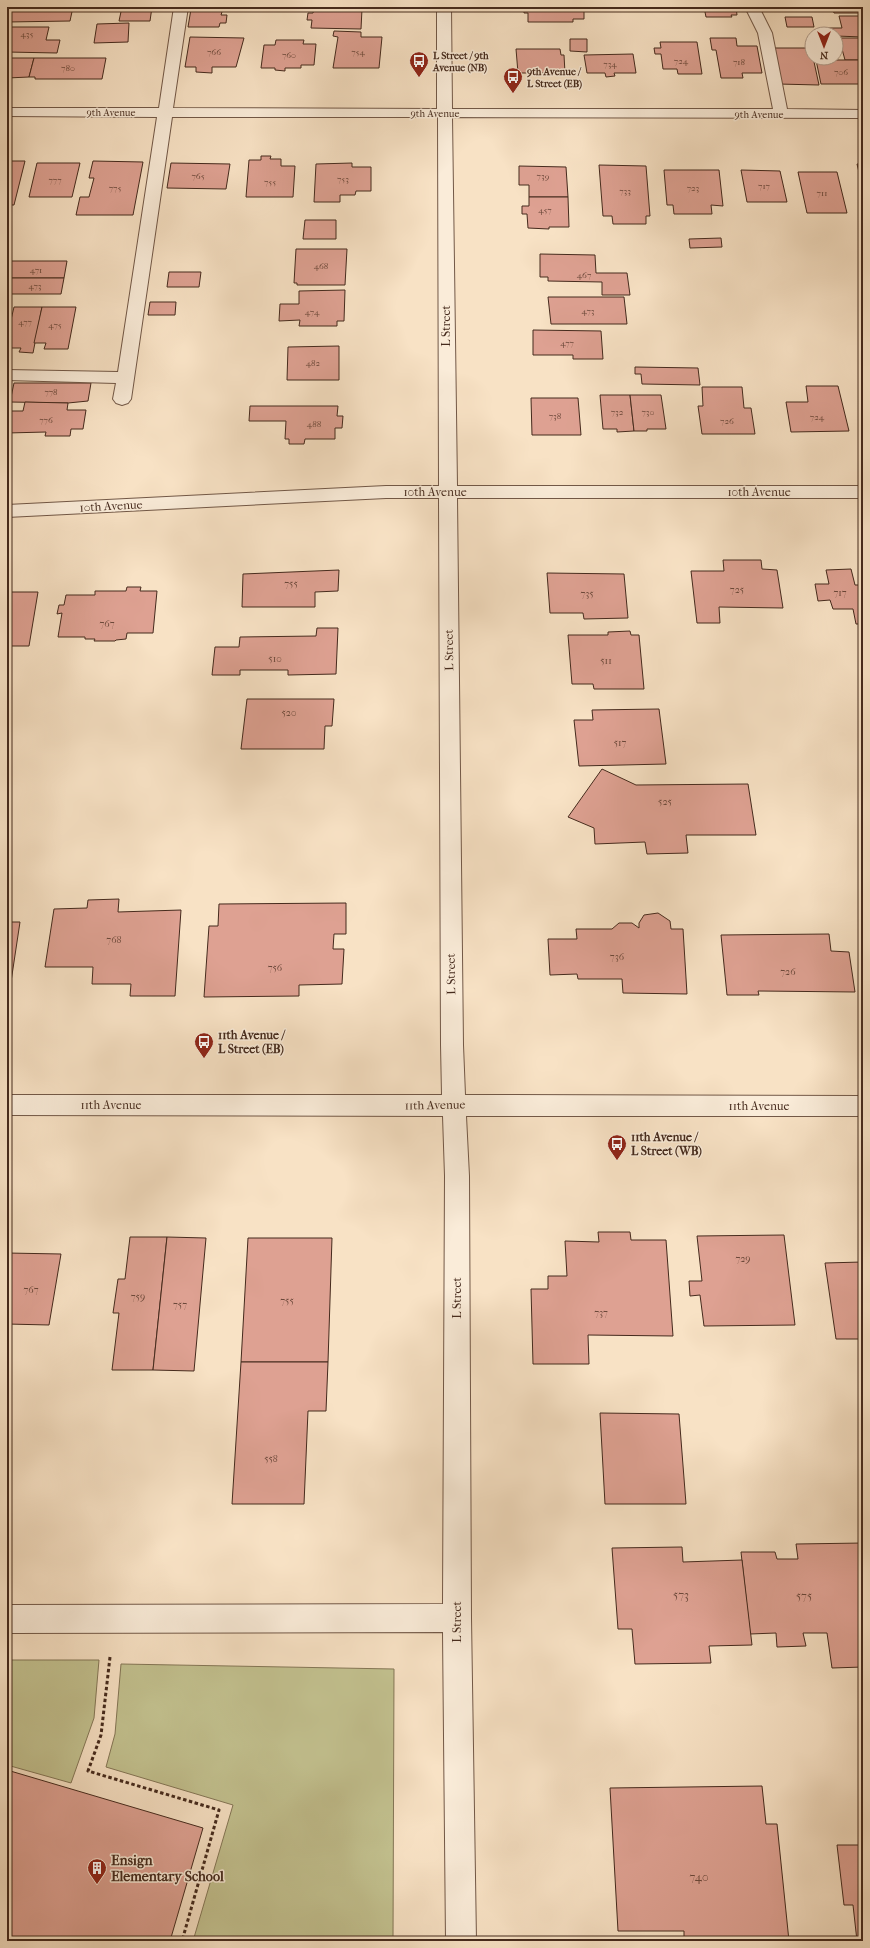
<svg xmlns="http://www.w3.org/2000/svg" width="870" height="1948" font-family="'IM FELL French Canon',serif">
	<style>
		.green { fill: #c3c290; stroke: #847656 }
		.building { fill: #dea192; stroke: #452a1d }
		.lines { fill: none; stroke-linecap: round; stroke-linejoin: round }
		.minor-casing { stroke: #725847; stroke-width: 2 }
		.path { stroke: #452a1d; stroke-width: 3; stroke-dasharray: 3.5 2.5; stroke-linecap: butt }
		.minor { fill: #faecd9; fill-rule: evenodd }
		.labels { text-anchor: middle; stroke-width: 3; stroke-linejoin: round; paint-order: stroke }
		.far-number-label { font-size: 9px; fill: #6b483a }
		.far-poi-label { font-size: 10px; font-weight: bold; fill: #452a1d; stroke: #faecd9; text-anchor: start }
		.far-street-label { font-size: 10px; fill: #452a1d; stroke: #faecd9 }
		.number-label { font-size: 10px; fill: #6b483a }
		.street-label { font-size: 12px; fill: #452a1d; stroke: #faecd9 }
		.poi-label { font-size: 12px; font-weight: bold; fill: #452a1d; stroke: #faecd9; text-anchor: start }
		.near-number-label { font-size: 12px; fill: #6b483a }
		.near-poi-label { font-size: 14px; font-weight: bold; fill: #452a1d; stroke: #faecd9; text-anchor: start }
	</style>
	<rect width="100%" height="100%" fill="#f8e2c5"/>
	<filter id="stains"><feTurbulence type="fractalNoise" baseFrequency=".005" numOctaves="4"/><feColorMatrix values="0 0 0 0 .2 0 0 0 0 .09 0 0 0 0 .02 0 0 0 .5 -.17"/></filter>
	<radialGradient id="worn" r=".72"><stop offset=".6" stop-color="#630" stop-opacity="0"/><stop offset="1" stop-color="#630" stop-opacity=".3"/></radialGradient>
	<g class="green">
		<path d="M7 1660H99L94 1718 71 1783 7 1765Z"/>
		<path d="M121 1664 394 1669 393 1941H193L233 1805 106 1767 115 1734Z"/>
	</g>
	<g class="building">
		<path d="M7 7H73L70 21 7 22Z"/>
		<path d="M122 7H152L150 21H119Z"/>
		<path d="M333 7 362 9 361 29 311 28 312 20H307L308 13H313L314 9H333Z"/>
		<path d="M524 7H584V19H573V22H528V13H524Z"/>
		<path d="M704 7H736L737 15H731L732 17H706Z"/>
		<path d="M832 7H863V13H834Z"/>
		<path d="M191 9H223L221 15H227L226 23H220L219 27H188Z"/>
		<path d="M839 16H863V37L836 36V34H826L824 28H842Z"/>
		<path d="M785 17H812L814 27H787Z"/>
		<path d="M129 23 128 42 94 43 97 24Z"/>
		<path d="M7 27H49L46 40H60L57 53 7 52Z"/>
		<path d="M334 31 361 32V37H382L379 68H333L338 37 333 36Z"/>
		<path d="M190 37 244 38 236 67H212V73L196 72V67H185Z"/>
		<path d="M710 38H736L737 46H757L762 73H742L743 78H721L716 50H712Z"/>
		<path d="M839 38H863V60H845Z"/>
		<path d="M570 39H587V52L570 51Z"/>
		<path d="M276 40H304L303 44H316L314 65H301V68H285V71L275 70V68H261L264 45H275Z"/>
		<path d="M660 42H697L702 74H678L677 69H663L661 54H655L654 48H661Z"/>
		<path d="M771 48H811L819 85 778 84Z"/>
		<path d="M516 49H560L561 55H564L565 73H518Z"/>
		<path d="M633 54 636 73H614L615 76 606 77 605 73H587L584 55Z"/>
		<path d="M7 58H34L29 77 7 78Z"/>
		<path d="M34 58H106L102 79H35V77H29Z"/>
		<path d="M816 60H863V84H821Z"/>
		<path d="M261 156H271L270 159H281V166H295L293 197H246L249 160H261Z"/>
		<path d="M7 161H25L14 205H7Z"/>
		<path d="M93 161 143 162 133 215H76L80 197H89L94 178H89Z"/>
		<path d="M37 163H80L72 197H29Z"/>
		<path d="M171 163 230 164 226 189 167 188Z"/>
		<path d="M352 163V167H371V191H356L355 195H340V202H314L316 164Z"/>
		<path d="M857 164H863V189Z"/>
		<path d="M599 165 646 166 650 216H646V224H613L612 216H603Z"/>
		<path d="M519 166 566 167 568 197H529V185H519Z"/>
		<path d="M664 170H719L723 206 711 205 712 214H674L673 205H667Z"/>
		<path d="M741 170 780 171 787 202H747Z"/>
		<path d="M798 172H837L847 213H807Z"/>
		<path d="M529 197H568L569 227H549V229L528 228 527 214H522V206H529Z"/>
		<path d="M305 220H336V239H303Z"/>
		<path d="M721 238 722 247 690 248 689 239Z"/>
		<path d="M296 249H347L345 285H297V283H294Z"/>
		<path d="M540 254 595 255 596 273H627L630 295H602V282L548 281V277H540Z"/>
		<path d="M7 261H67L64 278H7Z"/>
		<path d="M169 272H201L199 287H167Z"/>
		<path d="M7 278H64L61 294H7Z"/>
		<path d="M345 290 344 321H337V326H299L300 320 279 321 280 304H299V291Z"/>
		<path d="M548 297H624L627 324H551Z"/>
		<path d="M150 302H176L175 315H148Z"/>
		<path d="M14 307H42L33 353 19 352 21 348H7V337Z"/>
		<path d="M42 307H76L68 349H44L46 343H34Z"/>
		<path d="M533 330 601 331 603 359H573V355H533Z"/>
		<path d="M339 346V380H287L288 347Z"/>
		<path d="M635 367 698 368 700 385 642 384 641 374H635Z"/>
		<path d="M14 383H91L88 401 68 403 10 402Z"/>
		<path d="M806 386H838L849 431 791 432 786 402H808Z"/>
		<path d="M702 387H742L744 408H751L755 434H702L698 406H703Z"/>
		<path d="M600 395H630L634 431 617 432V429H603Z"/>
		<path d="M630 395H661L666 429H647V431H634Z"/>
		<path d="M531 398H578L581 435H532Z"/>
		<path d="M25 402 68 403 67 410H86L83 429H71L70 436H45L46 432 7 433V411H23Z"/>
		<path d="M250 406H338L337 416H343L342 428H335V439H305L304 444H289V439H285L286 421H249Z"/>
		<path d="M723 560H761L762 569 777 570 783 608 719 607 720 623H697L691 571H724Z"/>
		<path d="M851 569 855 585H863V624H856L853 609H833L830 600 818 601 815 584H829L826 570Z"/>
		<path d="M339 570 338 591 315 592V607H242L243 574Z"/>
		<path d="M547 573 624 574 628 618 584 619 583 613H550Z"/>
		<path d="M127 587H141L140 591H157L153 633H127L126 639 116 640 115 641H94L95 639H85V637H58L62 613 57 614 59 605H64L66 595H95V591H126Z"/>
		<path d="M7 592H38L29 646H7Z"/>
		<path d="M317 628H338L336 674 288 675V670H240V675H212L215 647H239L240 637 316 636Z"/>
		<path d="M630 631 631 635H639L644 689H594L593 684H572L568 635H608V632Z"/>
		<path d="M247 699H334L332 726H325L324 749H241Z"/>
		<path d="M659 709 666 764 579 766 574 720H593L592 710Z"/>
		<path d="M602 769 636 785 748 784 756 835H686L688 853 647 854 645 842 595 844 594 828 568 817Z"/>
		<path d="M119 899 118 912 181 910 175 996H130L131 984H92L93 967H45L54 909 87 908 88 900Z"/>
		<path d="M346 903V934H334L333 949H344L342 984 299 985V996L204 997 209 926H218L219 904Z"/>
		<path d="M658 913 670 921 671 929H683L687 994 623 993 622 979H578L577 974 550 975 548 939H577L576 929H612L619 923H632L639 928V923L644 915Z"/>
		<path d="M7 922H20L9 995H7Z"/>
		<path d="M829 934 831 951 849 952 855 992 758 991 759 995H727L721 935Z"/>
		<path d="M598 1232H630L631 1240H666L673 1336 588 1335 589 1364H533L531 1289H548V1276H567L565 1241 599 1242Z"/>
		<path d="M784 1235 795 1325 704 1326 700 1295 690 1296 689 1281H702L697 1236Z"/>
		<path d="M130 1237H167L153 1370H112L119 1313H113L118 1279H125Z"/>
		<path d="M167 1237 206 1238 194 1371 153 1370Z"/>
		<path d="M248 1238H332L328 1362H241Z"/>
		<path d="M7 1253 61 1254 49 1325 7 1324Z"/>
		<path d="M861 1254H863V1339H836L825 1263 862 1262Z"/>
		<path d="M241 1362H328L326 1411H308L304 1504H232Z"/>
		<path d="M600 1413 679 1414 686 1504H605Z"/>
		<path d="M863 1543V1667L832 1668 827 1633H803L806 1646 777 1647 776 1633 750 1634 741 1552H775L777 1559H798L796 1544Z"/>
		<path d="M682 1547 683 1562 742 1560 752 1645 709 1646 711 1663 635 1664 632 1629H618L612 1548Z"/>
		<path d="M7 1770 203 1828 170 1941H7Z"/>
		<path d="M762 1786 766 1824H777L789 1941H684V1931H618L610 1788Z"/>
		<path d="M837 1845H863V1941H857L853 1905H844Z"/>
	</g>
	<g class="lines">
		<defs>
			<path id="minor" d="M174 7H188L173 108 437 109V7H451L452 109H773L758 33 745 7H759L772 33 787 109 863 110V118L452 117 457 486H863V498H457L463 1045 465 1095 863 1096V1116H466L469 1176 471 1618 476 1941H446L443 1632 7 1633V1605L443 1604 445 1176 443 1116 7 1115V1095H442L441 1045 439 498H386L7 517V505L386 486H439L438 117H172L131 399 128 403 122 405 116 403 113 399 116 383 7 380V370L118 372 157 117 7 116V108H159Z"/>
		</defs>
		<use href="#minor" class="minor-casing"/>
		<path class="path" d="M110 1657 101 1735 88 1771 219 1810 182 1941"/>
		<use href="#minor" class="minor"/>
	</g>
	<defs>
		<symbol id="bus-pin" viewBox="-11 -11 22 30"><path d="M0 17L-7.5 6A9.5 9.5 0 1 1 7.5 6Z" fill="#8f2418" stroke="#faecd9"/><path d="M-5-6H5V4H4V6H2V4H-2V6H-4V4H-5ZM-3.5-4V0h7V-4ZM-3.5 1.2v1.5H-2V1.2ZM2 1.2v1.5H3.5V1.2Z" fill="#fff"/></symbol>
		<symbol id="building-pin" viewBox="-11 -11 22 30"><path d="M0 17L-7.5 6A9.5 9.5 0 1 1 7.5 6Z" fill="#8f2418" stroke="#faecd9"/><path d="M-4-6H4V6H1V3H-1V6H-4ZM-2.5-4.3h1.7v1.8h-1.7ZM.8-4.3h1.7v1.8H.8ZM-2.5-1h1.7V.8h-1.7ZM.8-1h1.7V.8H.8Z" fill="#fff"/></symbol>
	</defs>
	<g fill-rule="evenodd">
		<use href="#bus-pin" x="408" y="50" width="22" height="30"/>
		<use href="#bus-pin" x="502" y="66" width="22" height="30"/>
		<use href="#bus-pin" x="193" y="1031" width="22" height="30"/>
		<use href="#bus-pin" x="606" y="1133" width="22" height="30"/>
		<use href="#building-pin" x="86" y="1857" width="22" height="30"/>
	</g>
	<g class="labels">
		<g class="far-number-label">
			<text x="27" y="37">435</text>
			<text x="214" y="55">766</text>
			<text x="358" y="55">754</text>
			<text x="289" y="58">760</text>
			<text x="681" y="64">724</text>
			<text x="739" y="65">718</text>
			<text x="610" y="67">734</text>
			<text x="68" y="71">780</text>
			<text x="841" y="75">706</text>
			<text x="198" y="179">765</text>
			<text x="543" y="179">739</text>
			<text x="343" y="182">753</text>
			<text x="55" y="183">777</text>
			<text x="270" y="185">755</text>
			<text x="764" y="189">717</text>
			<text x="115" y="191">775</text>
			<text x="693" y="191">723</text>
			<text x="625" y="194">733</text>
			<text x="822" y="196">711</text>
			<text x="545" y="213">457</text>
			<text x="321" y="269">468</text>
			<text x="36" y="273">471</text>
			<text x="584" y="278">467</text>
			<text x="35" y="289">473</text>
			<text x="588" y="314">473</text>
			<text x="312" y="315">474</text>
			<text x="25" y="325">477</text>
			<text x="55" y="328">475</text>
			<text x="567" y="346">477</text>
			<text x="313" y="366">482</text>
			<text x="51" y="395">778</text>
			<text x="617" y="415">732</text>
			<text x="648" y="415">730</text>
			<text x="555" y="419">738</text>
			<text x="817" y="420">724</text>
			<text x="46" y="423">776</text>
			<text x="727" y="424">726</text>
			<text x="314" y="427">488</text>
		</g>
		<g class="far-poi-label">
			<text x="433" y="59">L Street / 9th<tspan x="433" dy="12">Avenue (NB)</tspan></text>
			<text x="527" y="75">9th Avenue /<tspan x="527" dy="12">L Street (EB)</tspan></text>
		</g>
		<g class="far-street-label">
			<text x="111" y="116">9th Avenue</text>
			<text x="435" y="117">9th Avenue</text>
			<text x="759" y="118">9th Avenue</text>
		</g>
		<g class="number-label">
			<text x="291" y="587">755</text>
			<text x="737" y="593">725</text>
			<text x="840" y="596">717</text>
			<text x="587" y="597">735</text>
			<text x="107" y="627">767</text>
			<text x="275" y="662">510</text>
			<text x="606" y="664">511</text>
			<text x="289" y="716">520</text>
			<text x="620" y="746">517</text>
			<text x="665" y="805">525</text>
			<text x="114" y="943">768</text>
			<text x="617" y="960">736</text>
			<text x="275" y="971">756</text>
			<text x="788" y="975">726</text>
			<text x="743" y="1262">729</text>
			<text x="31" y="1293">767</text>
			<text x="138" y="1300">759</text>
			<text x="287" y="1304">755</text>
			<text x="180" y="1308">757</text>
			<text x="601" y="1316">737</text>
			<text x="271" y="1462">558</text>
		</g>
		<g class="street-label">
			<text transform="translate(446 326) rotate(-90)" y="4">L Street</text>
			<text x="435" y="496">10th Avenue</text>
			<text x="759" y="496">10th Avenue</text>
			<text transform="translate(111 506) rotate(-3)" y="4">10th Avenue</text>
			<text transform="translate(449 650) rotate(-91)" y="4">L Street</text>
			<text transform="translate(451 974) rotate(-91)" y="4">L Street</text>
			<text x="111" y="1109">11th Avenue</text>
			<text transform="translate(435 1105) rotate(-1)" y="4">11th Avenue</text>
			<text x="759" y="1110">11th Avenue</text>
			<text transform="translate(457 1298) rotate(-90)" y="4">L Street</text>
			<text transform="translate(457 1622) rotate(-90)" y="4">L Street</text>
		</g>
		<g class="poi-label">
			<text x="218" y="1039">11th Avenue /<tspan x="218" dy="14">L Street (EB)</tspan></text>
			<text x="631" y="1141">11th Avenue /<tspan x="631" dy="14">L Street (WB)</tspan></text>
		</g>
		<g class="near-number-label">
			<text x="681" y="1599">573</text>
			<text x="804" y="1600">575</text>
			<text x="699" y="1881">740</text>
		</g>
		<g class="near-poi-label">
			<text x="111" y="1865">Ensign<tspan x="111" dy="16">Elementary School</tspan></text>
		</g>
	</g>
	<rect width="870" height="1948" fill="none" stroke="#f8e2c5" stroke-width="24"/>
	<rect x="8" y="8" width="854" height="1932" fill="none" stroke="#452a1d" stroke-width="2"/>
	<rect x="12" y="12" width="846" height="1924" fill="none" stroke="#452a1d"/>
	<g transform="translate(824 46) rotate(180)"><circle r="19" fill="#faecd9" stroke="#b29e8e"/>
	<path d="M0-3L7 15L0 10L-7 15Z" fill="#8f2418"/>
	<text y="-6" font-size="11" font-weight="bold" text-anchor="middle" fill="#452a1d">N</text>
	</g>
	<rect width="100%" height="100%" filter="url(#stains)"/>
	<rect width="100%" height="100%" fill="url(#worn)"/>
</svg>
